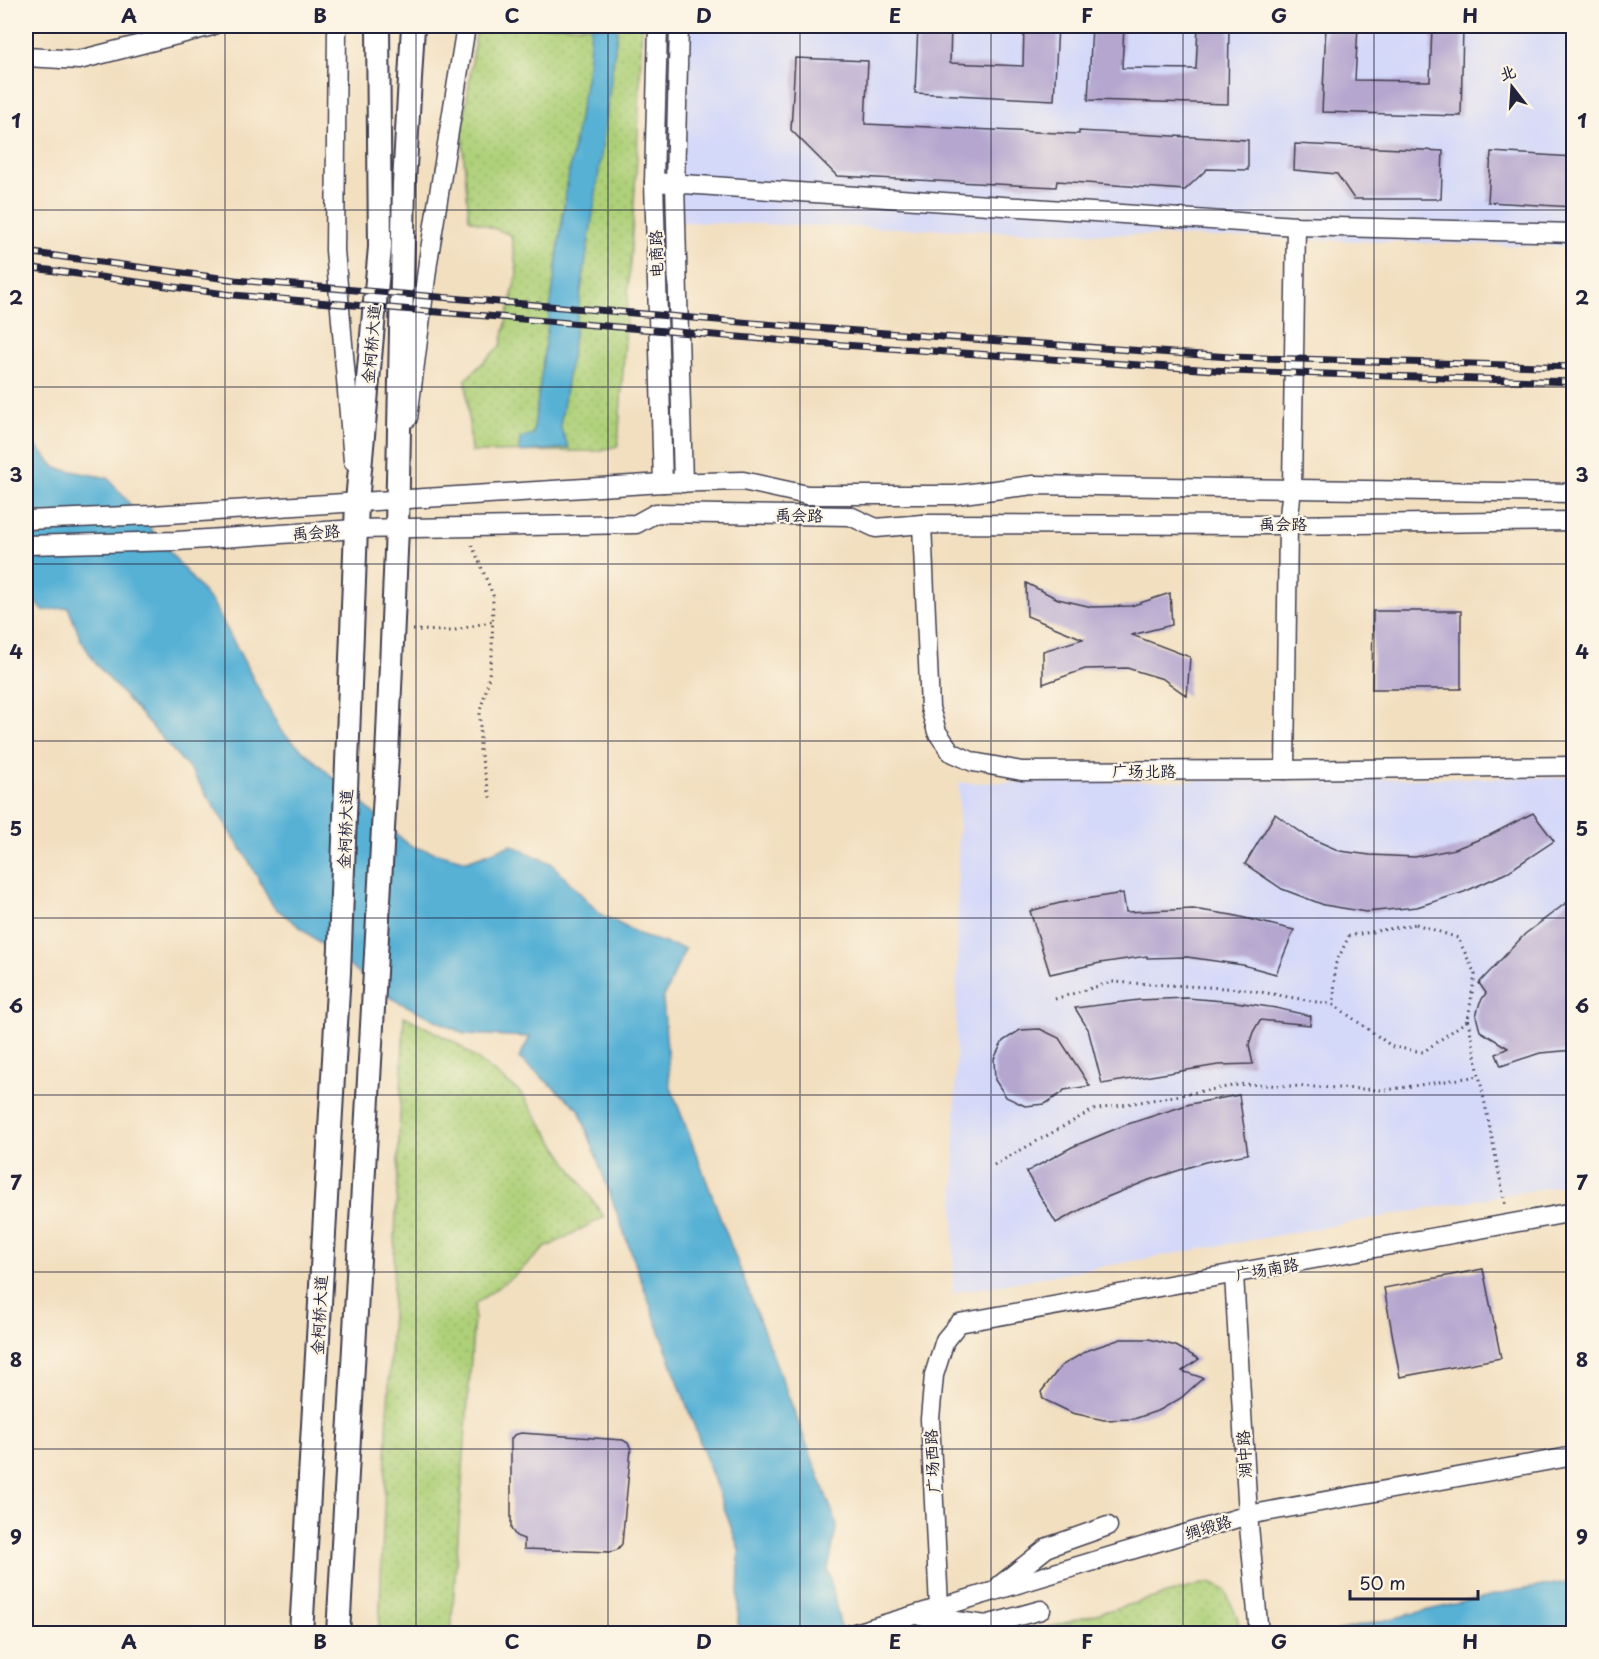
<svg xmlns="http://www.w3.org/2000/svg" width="1599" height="1659" font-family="'Playpen Sans','LXGW WenKai TC',sans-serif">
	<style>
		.built { fill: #d4d8f9 }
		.park { fill: url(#park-dots); stroke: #68795a; stroke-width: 1.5 }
		.water { fill: #57b1d5; stroke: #3c6a88; stroke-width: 1.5 }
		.building { fill: #b4a6cf }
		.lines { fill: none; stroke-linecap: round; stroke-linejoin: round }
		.minor-casing { stroke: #413e4f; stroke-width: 21 }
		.major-casing { stroke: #413e4f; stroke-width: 26 }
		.path { stroke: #413e4f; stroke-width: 3; stroke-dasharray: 1.5 4.5; stroke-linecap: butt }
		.minor { stroke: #fff; stroke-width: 18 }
		.major { stroke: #fff; stroke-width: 22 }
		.rail-casing { stroke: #22223b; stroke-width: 7 }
		.rail { stroke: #fcf5e5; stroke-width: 4.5; stroke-dasharray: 14; stroke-linecap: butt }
		.grid { fill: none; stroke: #22223b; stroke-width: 1.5; stroke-opacity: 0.55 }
		.labels { text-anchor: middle; stroke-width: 4.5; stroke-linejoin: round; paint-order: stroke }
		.street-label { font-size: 16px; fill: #22223b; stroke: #fcf5e5 }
		.neatline { fill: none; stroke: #22223b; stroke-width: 2 }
		.grid-label { font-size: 20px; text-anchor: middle; font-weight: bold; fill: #22223b }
	</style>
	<defs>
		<pattern id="park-dots" width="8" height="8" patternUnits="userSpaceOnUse" patternTransform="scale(1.5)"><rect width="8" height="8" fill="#aed078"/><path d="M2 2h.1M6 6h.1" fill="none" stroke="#95b269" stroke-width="1.8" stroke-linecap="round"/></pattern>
	</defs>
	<rect width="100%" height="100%" fill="#fcf5e5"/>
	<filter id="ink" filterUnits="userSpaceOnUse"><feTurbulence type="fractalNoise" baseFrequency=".0167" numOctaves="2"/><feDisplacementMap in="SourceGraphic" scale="12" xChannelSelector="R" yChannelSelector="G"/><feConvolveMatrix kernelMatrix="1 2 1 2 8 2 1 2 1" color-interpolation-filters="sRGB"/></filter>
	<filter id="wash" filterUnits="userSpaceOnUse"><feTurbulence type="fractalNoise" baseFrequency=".008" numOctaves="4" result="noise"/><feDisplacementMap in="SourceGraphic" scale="24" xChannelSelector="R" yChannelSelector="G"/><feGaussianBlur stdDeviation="1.35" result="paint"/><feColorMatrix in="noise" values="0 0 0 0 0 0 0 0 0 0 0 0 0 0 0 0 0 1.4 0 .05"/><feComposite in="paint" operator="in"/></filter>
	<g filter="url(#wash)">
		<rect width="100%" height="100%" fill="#f2dfc0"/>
		<g class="built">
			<path d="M662 26H1573V247L648 221Z"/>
			<path d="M1573 777V1183L953 1293 959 783Z"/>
		</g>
		<g class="park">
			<path d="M477 26H642L637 157 618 446 597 451 471 452 466 379 501 345 517 273 511 235 469 219 462 134Z"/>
			<path d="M404 1016 456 1043 520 1092 604 1217 545 1248 515 1275 475 1304 451 1633H379V1630Z"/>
			<path d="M1209 1582 1225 1590 1237 1617 1241 1633H1029Z"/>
		</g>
		<g class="water">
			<path d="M591 26H618L596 194 560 427 569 448 519 452 520 438 533 434 567 184 588 67Z"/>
			<path d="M26 435 56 468 108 478 214 605 281 731 410 846 467 861 511 845 551 863 600 914 645 937 685 949 663 999 670 1085 837 1524 828 1570 842 1633H743L738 1624 739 1549 579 1109 519 1058 530 1037 464 1034 389 997 273 906 246 856 192 772 96 664 81 640 68 607 43 611 26 589Z"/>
			<path d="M1573 1581V1633H1329L1507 1592Z"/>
		</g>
		<g id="blocks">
			<g class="building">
				<path d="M918 26H951L950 63 1023 66 1024 26H1058L1054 100 915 93Z"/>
				<path d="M1092 26H1124L1122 68 1196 69 1198 26H1229L1228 104 1088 100Z"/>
				<path d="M1326 26H1358L1355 80 1430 81 1432 26H1463L1461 116 1322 112Z"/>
				<path d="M795 58 868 61 865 124 1079 134V131L1248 140V170L1207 169 1185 190 1057 181 1056 187 837 176 791 130Z"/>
				<path d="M1295 144 1443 151 1441 199H1354L1337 174 1294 170Z"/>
				<path d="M1491 152 1574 157V207L1488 202Z"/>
				<path d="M1026 583 1058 599 1092 607 1131 606 1170 593 1172 625 1132 635 1190 657 1187 696 1163 679 1127 668 1085 669 1043 684V651L1083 639 1027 616Z"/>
				<path d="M1373 611H1461V689H1372Z"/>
				<path d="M1533 813 1554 841 1506 873 1464 892 1417 907 1366 912 1324 905 1282 889 1245 864 1275 814 1308 837 1340 851 1370 855 1415 857 1455 849 1490 835Z"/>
				<path d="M1123 893 1126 912 1193 909 1232 915 1294 930 1276 974 1243 965 1187 957 1147 958V956L1100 963 1050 974 1030 911 1060 903Z"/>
				<path d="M1574 897V1050L1540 1053 1501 1066 1496 1054 1508 1048 1480 1031 1476 1016 1480 1002 1486 993 1479 983 1525 934Z"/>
				<path d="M1187 998 1236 1002 1276 1008 1311 1016 1310 1025 1260 1020 1253 1032 1249 1045 1253 1064 1218 1065 1102 1084 1088 1029 1075 1008 1139 1000Z"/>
				<path d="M1040 1029 1059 1038 1090 1086 1064 1090 1062 1093 1045 1104 1025 1106 1006 1097 995 1080 994 1059 1003 1041 1020 1030Z"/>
				<path d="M1239 1095 1248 1154 1205 1162 1149 1180 1095 1202 1056 1223 1026 1172 1072 1147 1125 1125 1190 1104Z"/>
				<path d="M1483 1269 1501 1358 1400 1377 1384 1288Z"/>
				<path d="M1121 1339H1149L1176 1346 1199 1359 1182 1371 1203 1378 1181 1398 1160 1410 1134 1419 1104 1420 1072 1413 1043 1399 1041 1392 1061 1366 1088 1350Z"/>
				<path d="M521 1433 623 1440 628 1443 631 1449 622 1544 617 1550 610 1552 524 1549V1539L516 1536 511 1529V1439L514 1435Z"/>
			</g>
		</g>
	</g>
	<g filter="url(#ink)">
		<use href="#blocks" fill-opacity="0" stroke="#413e4f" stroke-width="1.5"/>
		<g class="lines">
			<defs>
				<g id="minor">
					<path d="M337 26 335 250 353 461"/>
					<path d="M658 26 654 182 663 483"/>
					<path d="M679 26 675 184 683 483"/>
					<path d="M26 57 79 60 212 26"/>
					<path d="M654 182 1296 226 1574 233"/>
					<path d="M408 418 428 262 466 26"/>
					<path d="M26 520 153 515 663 483 743 481 807 495H955L1033 485 1574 493"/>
					<path d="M922 524 930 708 937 732 951 752 973 762 1022 771 1285 770 1574 766"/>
					<path d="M26 545 177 541 356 529 636 524 656 513 850 516 876 528 922 524 1288 525 1574 521"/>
					<path d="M1285 770 1288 525 1292 488 1296 226"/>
					<path d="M1234 1275 1248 1515 1259 1634"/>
					<path d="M1000 1585 1048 1547 1108 1526"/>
					<path d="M939 1607 930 1419 934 1375 945 1340 959 1323 1574 1212"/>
					<path d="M920 1616 986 1625 1041 1610"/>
					<path d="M851 1634 1248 1515 1574 1456"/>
				</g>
				<g id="major">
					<path d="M301 1634 339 972 357 502 380 247 378 26"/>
					<path d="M338 1634 387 757 397 528 404 184 413 26"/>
				</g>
			</defs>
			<use href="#minor" class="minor-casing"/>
			<use href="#major" class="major-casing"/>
			<g class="path">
				<path d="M472 545 493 595 492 657 487 687 480 711V751L491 801"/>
				<path d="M413 630 451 631 494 621"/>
				<path d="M1416 924 1458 938 1475 974 1468 1020 1423 1052 1393 1047 1334 1005 1335 965 1349 936Z"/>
				<path d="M1055 999 1112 982 1244 989 1334 1005"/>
				<path d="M1468 1020 1506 1208"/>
				<path d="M994 1165 1093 1110 1244 1084 1386 1090 1479 1076"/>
			</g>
			<use href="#minor" class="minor"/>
			<use href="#major" class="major"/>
			<defs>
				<g id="rail">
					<path d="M26 252 235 280 801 327 1230 357 1574 367"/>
					<path d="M26 267 233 295 799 342 1229 371 1574 382"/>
				</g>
			</defs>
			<use href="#rail" class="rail-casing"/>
			<use href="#rail" class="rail"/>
		</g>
	</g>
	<path class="grid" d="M225 26V1634M416 26V1634M608 26V1634M800 26V1634M991 26V1634M1183 26V1634M1374 26V1634M26 210H1574M26 387H1574M26 564H1574M26 741H1574M26 918H1574M26 1095H1574M26 1272H1574M26 1449H1574"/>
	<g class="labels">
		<g class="street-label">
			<text transform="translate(656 254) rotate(-92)" y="6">电商路</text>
			<text transform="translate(371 344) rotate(-85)" y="6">金柯桥大道</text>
			<text transform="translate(799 515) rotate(1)" y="6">禹会路</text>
			<text x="1283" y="530">禹会路</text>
			<text transform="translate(316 532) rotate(-4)" y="6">禹会路</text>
			<text x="1144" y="777">广场北路</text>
			<text transform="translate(345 829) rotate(-88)" y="6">金柯桥大道</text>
			<text transform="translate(1267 1269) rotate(-10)" y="6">广场南路</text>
			<text transform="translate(319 1315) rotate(-87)" y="6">金柯桥大道</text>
			<text transform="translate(1244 1454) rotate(-93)" y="6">湖中路</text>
			<text transform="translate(932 1461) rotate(-93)" y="6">广场西路</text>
			<text transform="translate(1208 1527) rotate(-17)" y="6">绸缎路</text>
		</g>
	</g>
	<rect width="1599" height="1659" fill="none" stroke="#fcf5e5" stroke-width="66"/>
	<g transform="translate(1512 87) rotate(343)" stroke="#fcf5e5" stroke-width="4.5" paint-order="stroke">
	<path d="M0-4.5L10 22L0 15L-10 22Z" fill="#22223b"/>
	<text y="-9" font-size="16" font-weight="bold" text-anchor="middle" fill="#22223b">北</text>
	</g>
	<path d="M1350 1590v9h128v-9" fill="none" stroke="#22223b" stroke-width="3"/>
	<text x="1359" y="1590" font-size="18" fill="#22223b" stroke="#fcf5e5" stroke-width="4.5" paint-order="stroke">50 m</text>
	<rect x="33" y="33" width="1533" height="1593" class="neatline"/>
	<g class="grid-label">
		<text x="129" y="23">A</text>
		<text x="320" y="23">B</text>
		<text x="512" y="23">C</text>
		<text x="704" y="23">D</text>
		<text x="895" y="23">E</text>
		<text x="1087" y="23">F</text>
		<text x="1279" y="23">G</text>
		<text x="1470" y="23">H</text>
		<text x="16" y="128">1</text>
		<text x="1582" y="128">1</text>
		<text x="16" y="305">2</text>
		<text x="1582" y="305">2</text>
		<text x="16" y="482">3</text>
		<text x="1582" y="482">3</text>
		<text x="16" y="659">4</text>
		<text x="1582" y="659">4</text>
		<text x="16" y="836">5</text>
		<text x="1582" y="836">5</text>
		<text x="16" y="1013">6</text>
		<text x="1582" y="1013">6</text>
		<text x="16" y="1190">7</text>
		<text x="1582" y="1190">7</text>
		<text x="16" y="1367">8</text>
		<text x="1582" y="1367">8</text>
		<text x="16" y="1544">9</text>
		<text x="1582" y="1544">9</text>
		<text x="129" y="1649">A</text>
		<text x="320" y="1649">B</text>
		<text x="512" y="1649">C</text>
		<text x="704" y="1649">D</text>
		<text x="895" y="1649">E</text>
		<text x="1087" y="1649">F</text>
		<text x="1279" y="1649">G</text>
		<text x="1470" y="1649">H</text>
	</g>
</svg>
